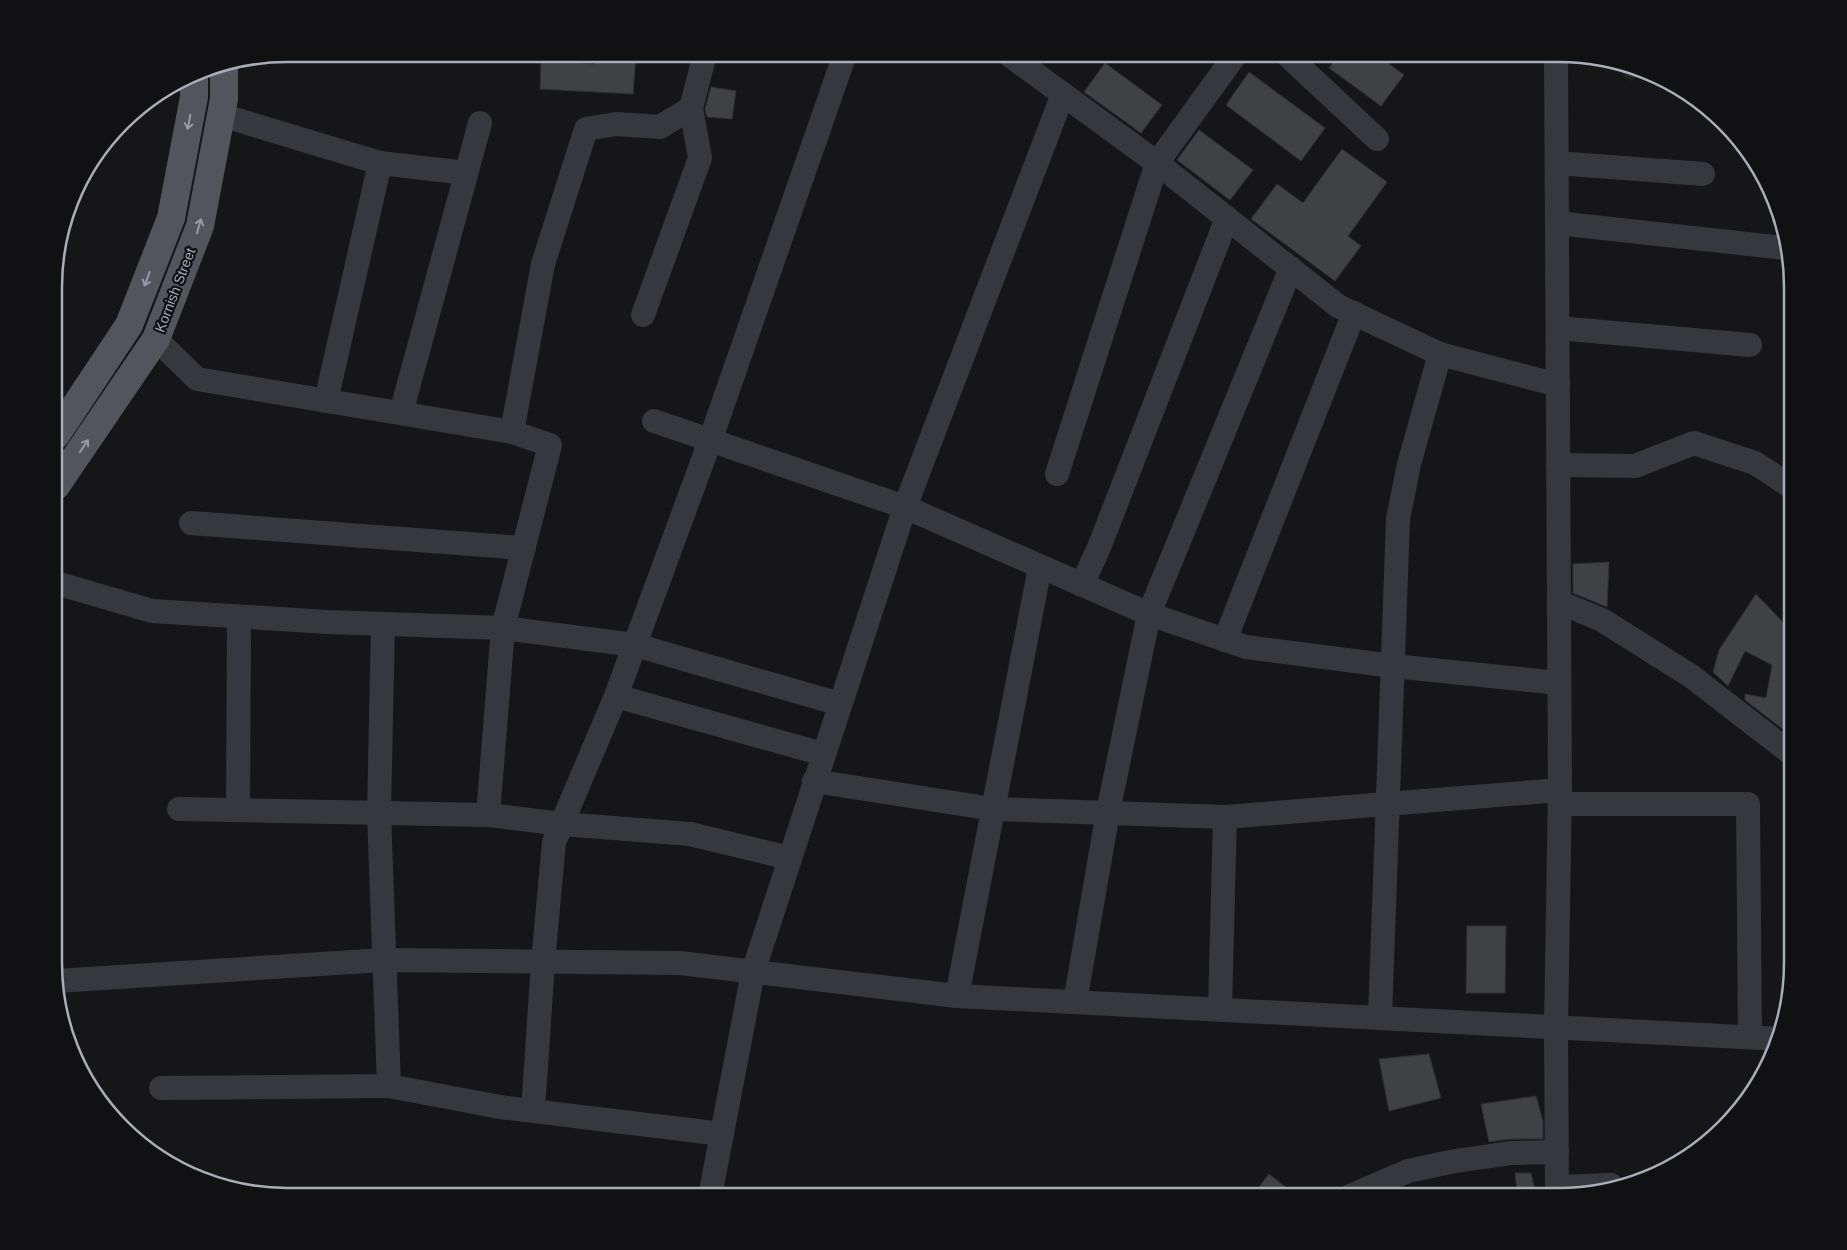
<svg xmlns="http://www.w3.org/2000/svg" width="1847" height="1250" font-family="Arial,sans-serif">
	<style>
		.built { fill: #222225 }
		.building { fill: #404145; stroke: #303034 }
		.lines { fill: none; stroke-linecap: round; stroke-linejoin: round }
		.minor { stroke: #37383d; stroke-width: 24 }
		.major { stroke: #53555c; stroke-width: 28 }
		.oneway { stroke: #979ba6 }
		.labels { text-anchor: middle; stroke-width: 4.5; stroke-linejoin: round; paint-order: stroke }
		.street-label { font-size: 14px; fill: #a8adb8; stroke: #111113 }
		.rim { fill: none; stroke: #a8adb8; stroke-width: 2.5 }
	</style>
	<rect width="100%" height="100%" fill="#161618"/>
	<path class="built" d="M1607 62 1634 66 1644 71 1631 81Z"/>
	<g class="building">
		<path d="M595 54H636L633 94 540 89 541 60 594 64Z"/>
		<path d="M1340 54H1376L1404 75 1381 106 1329 68Z"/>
		<path d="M1105 63 1162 105 1141 133 1084 92Z"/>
		<path d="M1249 72 1325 128 1301 161 1226 105Z"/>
		<path d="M711 87 736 91 732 119 707 117 705 109Z"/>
		<path d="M1199 130 1253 170 1230 200 1177 160Z"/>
		<path d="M1342 149 1387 182 1348 236 1361 246 1335 281 1251 219 1277 184 1303 203Z"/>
		<path d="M1609 562 1607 607 1573 593V564Z"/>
		<path d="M1756 594 1793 633V737L1745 700V694L1766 698 1772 665 1745 651 1728 686 1713 672 1719 650Z"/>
		<path d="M1467 926H1506L1505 993H1466Z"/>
		<path d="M1429 1054 1441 1098 1389 1111 1379 1059Z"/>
		<path d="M1536 1096 1543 1121V1139H1510L1489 1142 1481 1104Z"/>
		<path d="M1515 1173H1531L1535 1191 1517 1192Z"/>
		<path d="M1269 1174 1297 1196H1252Z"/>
	</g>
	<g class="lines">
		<g class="minor">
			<path d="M1008 54 1157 163 1338 306 1440 354 1558 385"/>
			<path d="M1286 54 1377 139"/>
			<path d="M1556 54 1560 790 1556 1027 1557 1196"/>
			<path d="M221 115 380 163 466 173"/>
			<path d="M1557 163 1703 174"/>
			<path d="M1557 223 1785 248"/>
			<path d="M643 315 700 158 691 108 705 54"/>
			<path d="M1558 328 1750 345"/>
			<path d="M156 339 197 379 512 432 550 445 503 628 488 815"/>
			<path d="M326 401 380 163"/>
			<path d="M401 413 480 123"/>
			<path d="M654 421 905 507 1149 614 1246 647 1393 666 1559 683"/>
			<path d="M512 432 543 264 586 129 616 124 660 127 691 108"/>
			<path d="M1558 465 1635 466 1694 443 1755 463 1793 488"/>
			<path d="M1057 474 1157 163 1236 54"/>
			<path d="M191 523 524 548"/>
			<path d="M56 583 152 611 328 622 503 628 635 645 840 704"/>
			<path d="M1082 585 1100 545 1227 218"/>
			<path d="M1559 602 1602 620 1691 676 1793 755"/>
			<path d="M383 624 379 813 389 1086"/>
			<path d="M1225 640 1354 313"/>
			<path d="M616 696 823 754"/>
			<path d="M814 781 993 809 1225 817 1560 790"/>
			<path d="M1560 804H1748L1750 1037"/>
			<path d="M179 809 488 815 562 824 690 834 789 858"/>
			<path d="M238 810 239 617"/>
			<path d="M56 981 384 960 680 963 957 996 1780 1039"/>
			<path d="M957 996 1040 567"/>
			<path d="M1075 1002 1108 812 1149 614 1291 268"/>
			<path d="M1220 1009 1225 817"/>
			<path d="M1380 1017 1398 519 1409 464 1440 354"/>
			<path d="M161 1088 389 1086 500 1107 722 1134"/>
			<path d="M534 1096 543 962 554 842 616 696 710 441 845 54"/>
			<path d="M1557 1187 1611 1185"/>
			<path d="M710 1196 753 972 905 507 1063 94"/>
			<path d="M1350 1196 1408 1171 1455 1161 1510 1153 1557 1152"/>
		</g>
		<g class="major">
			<path d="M56 435 129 325 171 218 194 97V74"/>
			<path d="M56 486 156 339 200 226 224 99V66"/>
		</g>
	</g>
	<defs><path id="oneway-shaft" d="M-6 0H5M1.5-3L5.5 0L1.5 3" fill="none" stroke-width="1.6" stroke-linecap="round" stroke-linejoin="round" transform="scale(1.25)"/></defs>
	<g class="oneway">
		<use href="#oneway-shaft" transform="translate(189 122) rotate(101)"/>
		<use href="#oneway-shaft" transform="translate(199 226) rotate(-74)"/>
		<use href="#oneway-shaft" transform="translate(147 279) rotate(111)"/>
		<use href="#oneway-shaft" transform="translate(84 446) rotate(-56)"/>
	</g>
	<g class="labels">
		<g class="street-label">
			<text transform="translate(175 290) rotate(-69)" y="5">Kornish Street</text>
		</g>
	</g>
	<path d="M0 0H1847V1250H0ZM287 62H1559A225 225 0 0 1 1784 287V963A225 225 0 0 1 1559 1188H287A225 225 0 0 1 62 963V287A225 225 0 0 1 287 62Z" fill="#111113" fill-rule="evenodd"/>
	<path class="rim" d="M287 62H1559A225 225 0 0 1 1784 287V963A225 225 0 0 1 1559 1188H287A225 225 0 0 1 62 963V287A225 225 0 0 1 287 62Z"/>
</svg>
